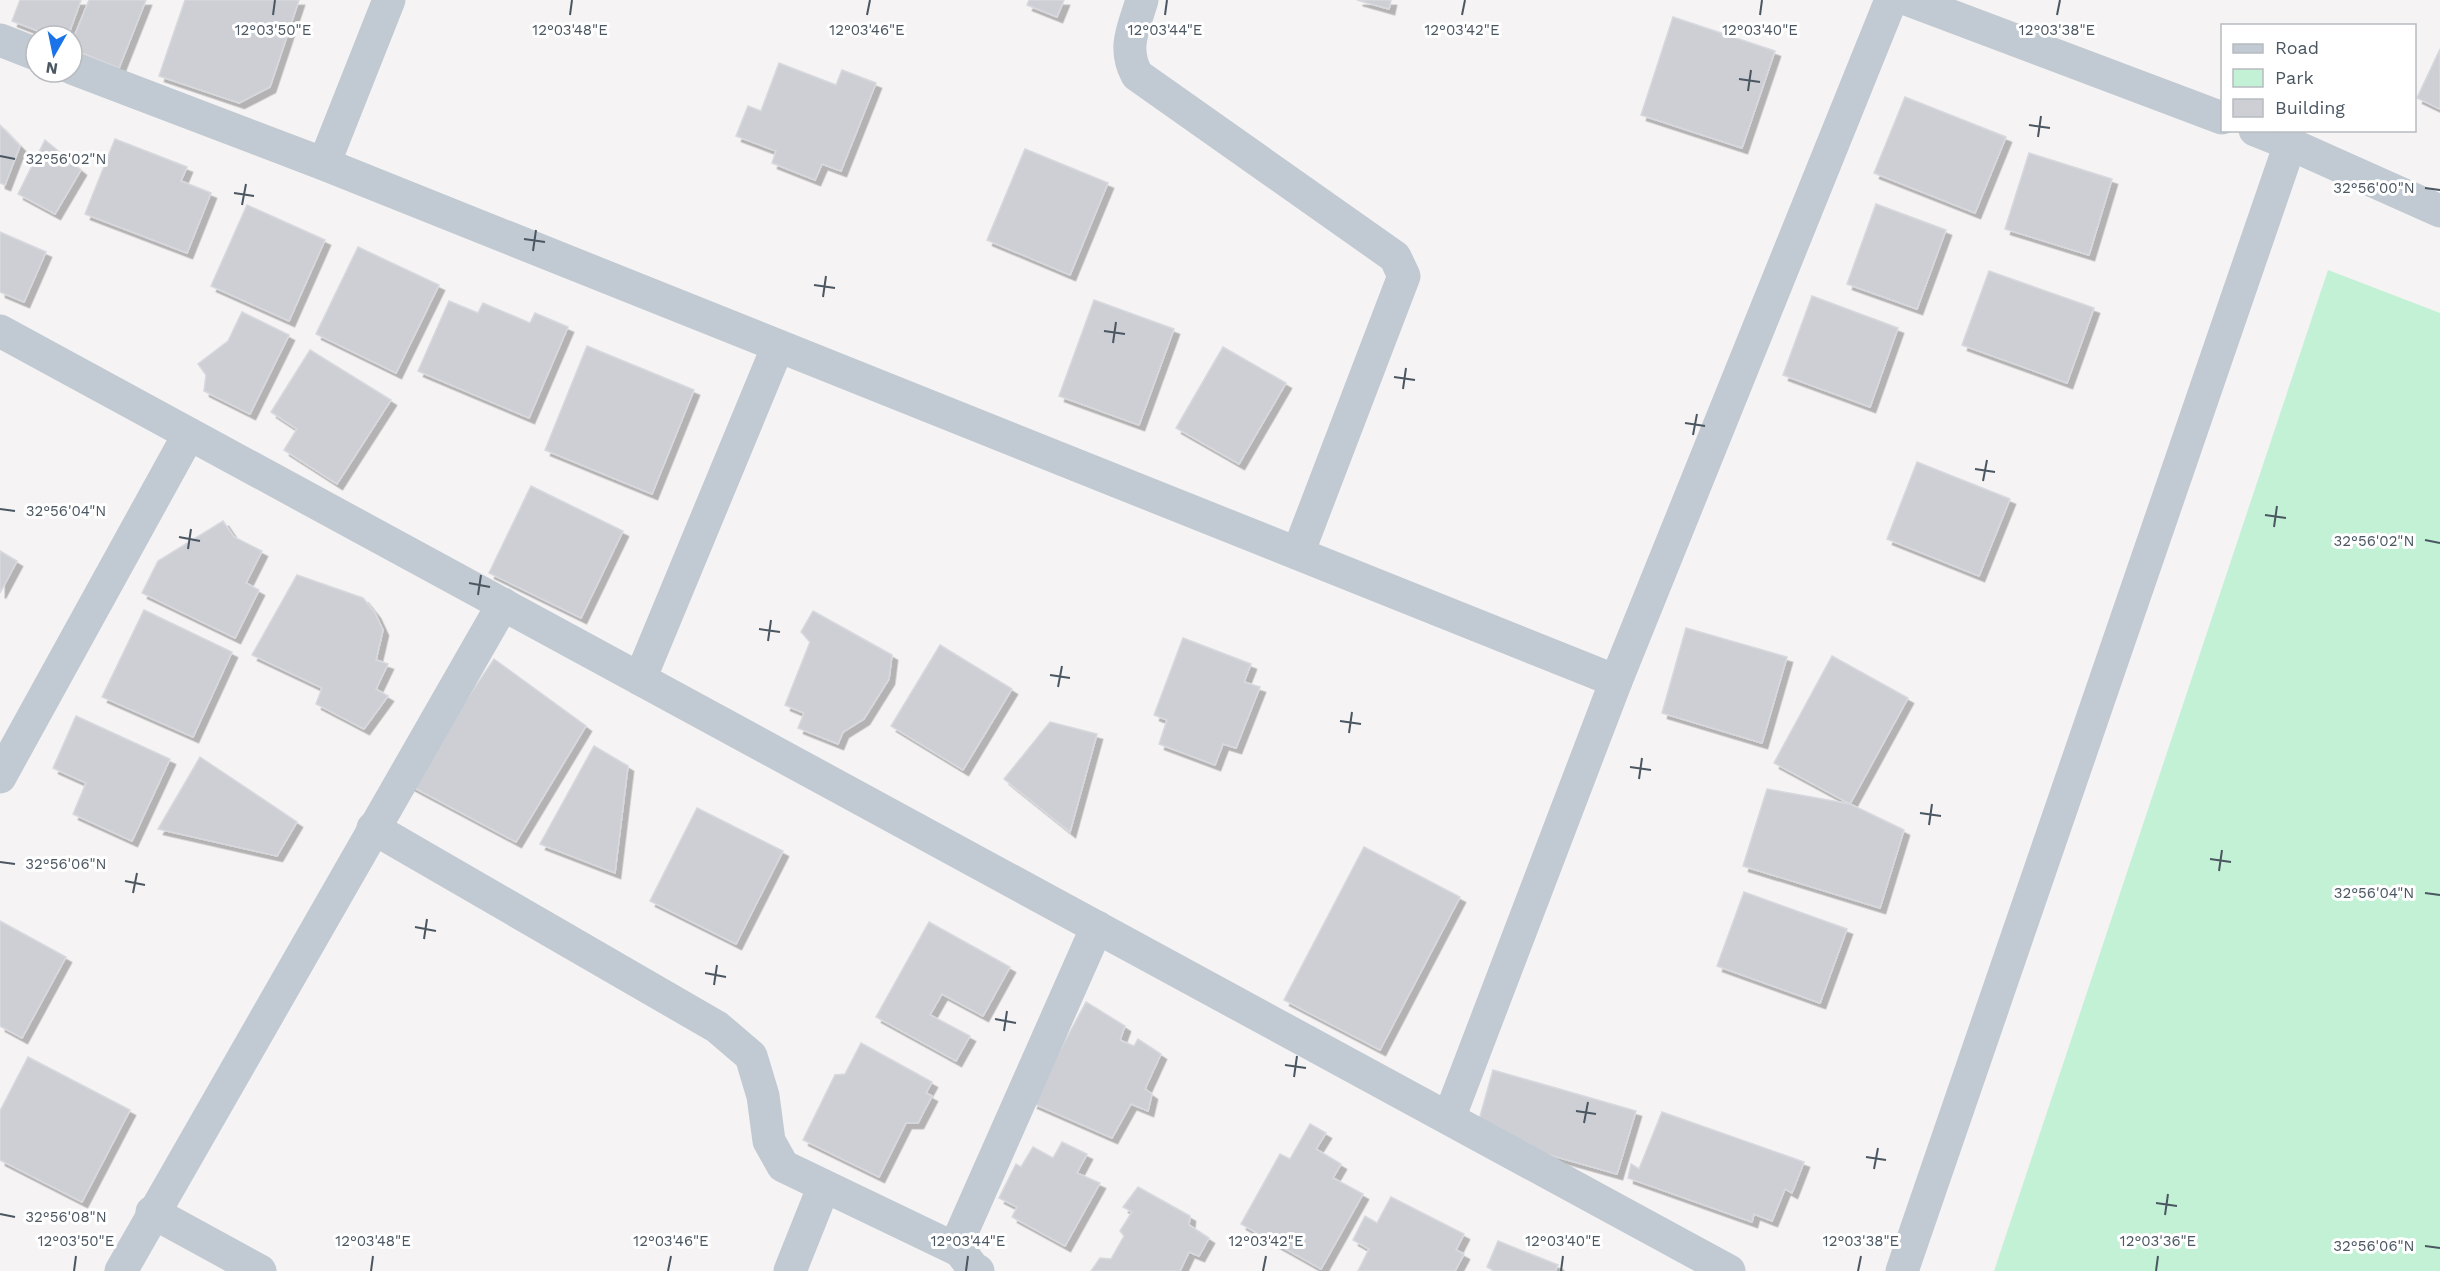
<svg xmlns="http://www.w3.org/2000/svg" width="2440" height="1271" font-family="'Work Sans',sans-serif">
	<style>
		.green { fill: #c3f1d5 }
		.building { fill: #cdcfd5; stroke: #d7d9de; stroke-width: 1.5; filter: url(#shadow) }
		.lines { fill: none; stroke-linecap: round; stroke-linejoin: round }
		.minor { stroke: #c1cad2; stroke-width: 33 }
		.ticks { fill: none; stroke: #4a5661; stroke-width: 2 }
		.ticks-label { font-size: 15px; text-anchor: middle; fill: #4a5661; stroke: #fff; stroke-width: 6; stroke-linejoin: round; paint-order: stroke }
	</style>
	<defs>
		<filter id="shadow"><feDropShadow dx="5.5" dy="5.5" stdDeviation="0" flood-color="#0004"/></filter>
	</defs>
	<rect width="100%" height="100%" fill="#f5f3f3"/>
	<path class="green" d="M2328 270 2440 313V1271H1994Z"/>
	<g class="building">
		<path d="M20 0H81L68 36H51L12 21Z"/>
		<path d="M89 0H146L119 68 72 49V42Z"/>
		<path d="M185 0H299L270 87 239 103 159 76Z"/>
		<path d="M1029 0H1064L1057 17 1027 5Z"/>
		<path d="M1357 0H1391L1389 9Z"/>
		<path d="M1673 17 1775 51 1742 148 1641 115Z"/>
		<path d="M2440 49V109L2417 98Z"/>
		<path d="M779 63 836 85 842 70 876 83 841 171 822 164 815 180 772 163 776 151 736 136 748 106 761 111Z"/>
		<path d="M1905 97 2006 137 1975 213 1874 173Z"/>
		<path d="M0 125 20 146 5 185 0 183Z"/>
		<path d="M115 139 187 167 181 181 211 193 187 253 85 214Z"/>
		<path d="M45 140 81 170 55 214 18 194Z"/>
		<path d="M1025 149 1108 183 1070 275 987 240Z"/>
		<path d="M2029 153 2112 179 2089 255 2005 229Z"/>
		<path d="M1876 204 1946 230 1917 309 1847 284Z"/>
		<path d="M247 205 325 240 289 321 211 286Z"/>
		<path d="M0 232 46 252 24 302 0 292Z"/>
		<path d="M358 247 439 285 396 373 316 334Z"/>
		<path d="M1989 271 2094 308 2067 383 1962 345Z"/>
		<path d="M1812 296 1898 328 1870 407 1783 375Z"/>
		<path d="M1094 300 1174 329 1139 425 1059 396Z"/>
		<path d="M449 301 478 313 483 303 530 323 535 313 568 327 529 418 418 371Z"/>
		<path d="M242 312 289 335 250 414 204 391 206 375 198 364 228 341Z"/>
		<path d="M587 346 694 390 652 494 545 450Z"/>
		<path d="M1223 347 1286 383 1239 464 1176 428Z"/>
		<path d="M310 350 391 400 337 484 284 450 297 429 271 412Z"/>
		<path d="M1917 462 2010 499 1979 576 1887 539Z"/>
		<path d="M531 486 623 531 581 618 489 573Z"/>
		<path d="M223 521 234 537 262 551 246 583 259 590 235 638 142 593 158 561Z"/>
		<path d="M0 551 17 561 0 593Z"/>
		<path d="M297 575 363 598 375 613 383 630 376 660 388 664 376 689 388 696 364 729 316 704 322 688 252 655Z"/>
		<path d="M144 610 232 652 193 737 102 697Z"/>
		<path d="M813 611 892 655 889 679 864 719 843 732 838 744 798 728 804 713 785 705 810 642 801 632Z"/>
		<path d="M1686 628 1787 657 1762 743 1662 713Z"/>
		<path d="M1183 638 1251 664 1244 682 1260 687 1236 748 1223 744 1215 765 1159 744 1167 720 1154 715Z"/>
		<path d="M940 645 1012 689 963 770 891 726Z"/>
		<path d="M1832 656 1908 698 1850 804 1774 763Z"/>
		<path d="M494 659 586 726 516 842 409 785Z"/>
		<path d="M76 716 170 759 132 841 73 814 86 783 53 768Z"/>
		<path d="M1050 722 1097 734 1070 832 1004 779Z"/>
		<path d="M594 746 628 766 615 873 540 844Z"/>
		<path d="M200 757 297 822 277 856 158 829Z"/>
		<path d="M1767 789 1850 804 1904 830 1880 908 1743 866Z"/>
		<path d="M697 808 783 851 736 944 650 901Z"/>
		<path d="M1364 847 1460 897 1380 1050 1284 1000Z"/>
		<path d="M1744 892 1847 929 1820 1003 1717 966Z"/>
		<path d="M0 921 66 957 22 1038 0 1026Z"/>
		<path d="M929 922 1010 967 983 1016 942 994 930 1015 970 1036 956 1061 876 1017Z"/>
		<path d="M1086 1002 1125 1026 1120 1040 1134 1046 1138 1039 1161 1054 1145 1089 1152 1094 1148 1111 1131 1104 1112 1138 1032 1103Z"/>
		<path d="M861 1043 932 1082 926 1093 932 1096 918 1123H906L879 1177 803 1140 835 1075 845 1074Z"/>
		<path d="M28 1057 130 1110 82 1202 0 1160V1111Z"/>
		<path d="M1493 1070 1636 1111 1617 1174 1479 1135 1477 1127Z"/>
		<path d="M1662 1112 1804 1162 1792 1193 1785 1189 1772 1221 1754 1214 1752 1222 1628 1178 1631 1164 1639 1169Z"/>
		<path d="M1310 1124 1326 1133 1316 1149 1341 1164 1333 1178 1363 1194 1321 1269 1241 1224 1280 1154 1290 1159Z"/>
		<path d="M1062 1142 1087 1154 1077 1173 1100 1183 1065 1246 1012 1217 1017 1207 999 1198 1016 1164 1021 1167 1033 1147 1053 1158Z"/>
		<path d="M1138 1187 1190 1216 1189 1225 1209 1238 1199 1256 1189 1252 1180 1271H1091L1100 1258 1111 1259 1124 1236 1120 1231 1132 1212 1123 1207Z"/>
		<path d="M1391 1197 1464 1234 1456 1250 1464 1254 1455 1271H1358L1369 1249 1353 1240 1365 1216 1377 1223Z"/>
		<path d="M1498 1241 1558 1265 1555 1271H1494L1487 1267Z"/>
	</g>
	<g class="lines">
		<g class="minor">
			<path d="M1142 0C1134 28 1122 47 1137 75L1395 257 1404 276 1298 553"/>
			<path d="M1909 0 2222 118"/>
			<path d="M0 40 36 54"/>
			<path d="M72 68 324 164 1616 681"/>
			<path d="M2255 130 2290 144 2440 211"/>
			<path d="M324 164 389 0"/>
			<path d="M0 331 1729 1271"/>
			<path d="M640 679 778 346"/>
			<path d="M0 777 189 434"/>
			<path d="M373 828 717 1027 751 1056 763 1096 769 1141 783 1166 960 1251 973 1268 978 1271"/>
			<path d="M1449 1118 1616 681 1891 0"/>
			<path d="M152 1212 260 1271"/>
			<path d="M960 1251 962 1232 1097 927"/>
			<path d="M121 1271 503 604"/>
			<path d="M790 1271 824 1186"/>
			<path d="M1902 1271 2290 144"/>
		</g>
	</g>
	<path class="ticks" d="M273 15 275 0M570 15 572 0M867 15 870 0M1165 15 1167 0M1462 15 1465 0M1760 15 1762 0M2057 15 2060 0M1739 79 1760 82M1748 91 1751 70M2029 125 2050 128M2038 137 2041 116M0 156 15 159M2425 188 2440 190M234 193 254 196M242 205 246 184M524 239 545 242M533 251 536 230M814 285 835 288M823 297 826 276M1104 331 1125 334M1113 343 1116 322M1394 377 1415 380M1403 389 1406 368M1685 423 1705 426M1693 435 1697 414M1975 469 1995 472M1983 481 1987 460M0 509 15 511M2265 515 2286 518M2274 527 2277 506M179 537 200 541M2425 540 2440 543M188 549 191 529M469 583 490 587M478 595 481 575M759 629 780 632M768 641 771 620M1050 675 1070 678M1058 687 1062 666M1340 721 1361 724M1349 733 1352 712M1630 767 1651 770M1639 779 1642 758M1920 813 1941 816M1929 825 1932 804M2210 859 2231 862M0 862 15 864M2219 871 2222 850M125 881 145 885M133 893 137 873M2425 893 2440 895M415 927 436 931M424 939 427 919M705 973 726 977M714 985 717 965M995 1019 1016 1023M1004 1031 1007 1011M1285 1065 1306 1068M1294 1077 1297 1056M1576 1111 1596 1114M1584 1123 1588 1102M1866 1157 1886 1160M1874 1169 1878 1148M2156 1203 2177 1206M0 1214 15 1217M2165 1215 2168 1194M2425 1246 2440 1248M74 1271 76 1256M371 1271 373 1256M668 1271 671 1256M966 1271 968 1256M1263 1271 1266 1256M1561 1271 1563 1256M1858 1271 1861 1256M2156 1271 2158 1256"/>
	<g class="ticks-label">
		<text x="273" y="35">12°03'50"E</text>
		<text x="570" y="35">12°03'48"E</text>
		<text x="867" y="35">12°03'46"E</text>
		<text x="1165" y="35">12°03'44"E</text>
		<text x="1462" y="35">12°03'42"E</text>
		<text x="1760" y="35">12°03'40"E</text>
		<text x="2057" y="35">12°03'38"E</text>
		<text x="66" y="164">32°56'02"N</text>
		<text x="2374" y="193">32°56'00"N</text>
		<text x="66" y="516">32°56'04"N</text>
		<text x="2374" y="546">32°56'02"N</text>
		<text x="66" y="869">32°56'06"N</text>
		<text x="2374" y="898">32°56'04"N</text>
		<text x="66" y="1222">32°56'08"N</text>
		<text x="76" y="1246">12°03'50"E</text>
		<text x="373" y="1246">12°03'48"E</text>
		<text x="671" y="1246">12°03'46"E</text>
		<text x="968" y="1246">12°03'44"E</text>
		<text x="1266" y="1246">12°03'42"E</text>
		<text x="1563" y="1246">12°03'40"E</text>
		<text x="1861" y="1246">12°03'38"E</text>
		<text x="2158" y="1246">12°03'36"E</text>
		<text x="2374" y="1251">32°56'06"N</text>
	</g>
	<rect x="2221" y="24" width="195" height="108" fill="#ffffff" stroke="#b7bbc0" stroke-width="1.5"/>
	<rect x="2233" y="44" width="30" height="9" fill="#c1cad2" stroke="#b7bbc0" stroke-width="1.5"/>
	<text x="2275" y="54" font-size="18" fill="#4a5661">Road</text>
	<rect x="2233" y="69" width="30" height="18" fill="#c3f1d5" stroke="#b7bbc0" stroke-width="1.5"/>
	<text x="2275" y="84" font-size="18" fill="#4a5661">Park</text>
	<rect x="2233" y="99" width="30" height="18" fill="#cdcfd5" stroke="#b7bbc0" stroke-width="1.5"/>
	<text x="2275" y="114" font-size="18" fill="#4a5661">Building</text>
	<g transform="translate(54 54) rotate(189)"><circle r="28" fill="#ffffff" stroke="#b7bbc0" stroke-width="1.5"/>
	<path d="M0-4.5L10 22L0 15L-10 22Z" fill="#1a73e8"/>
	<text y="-9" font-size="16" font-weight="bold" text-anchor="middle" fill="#4a5661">N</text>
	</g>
</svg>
